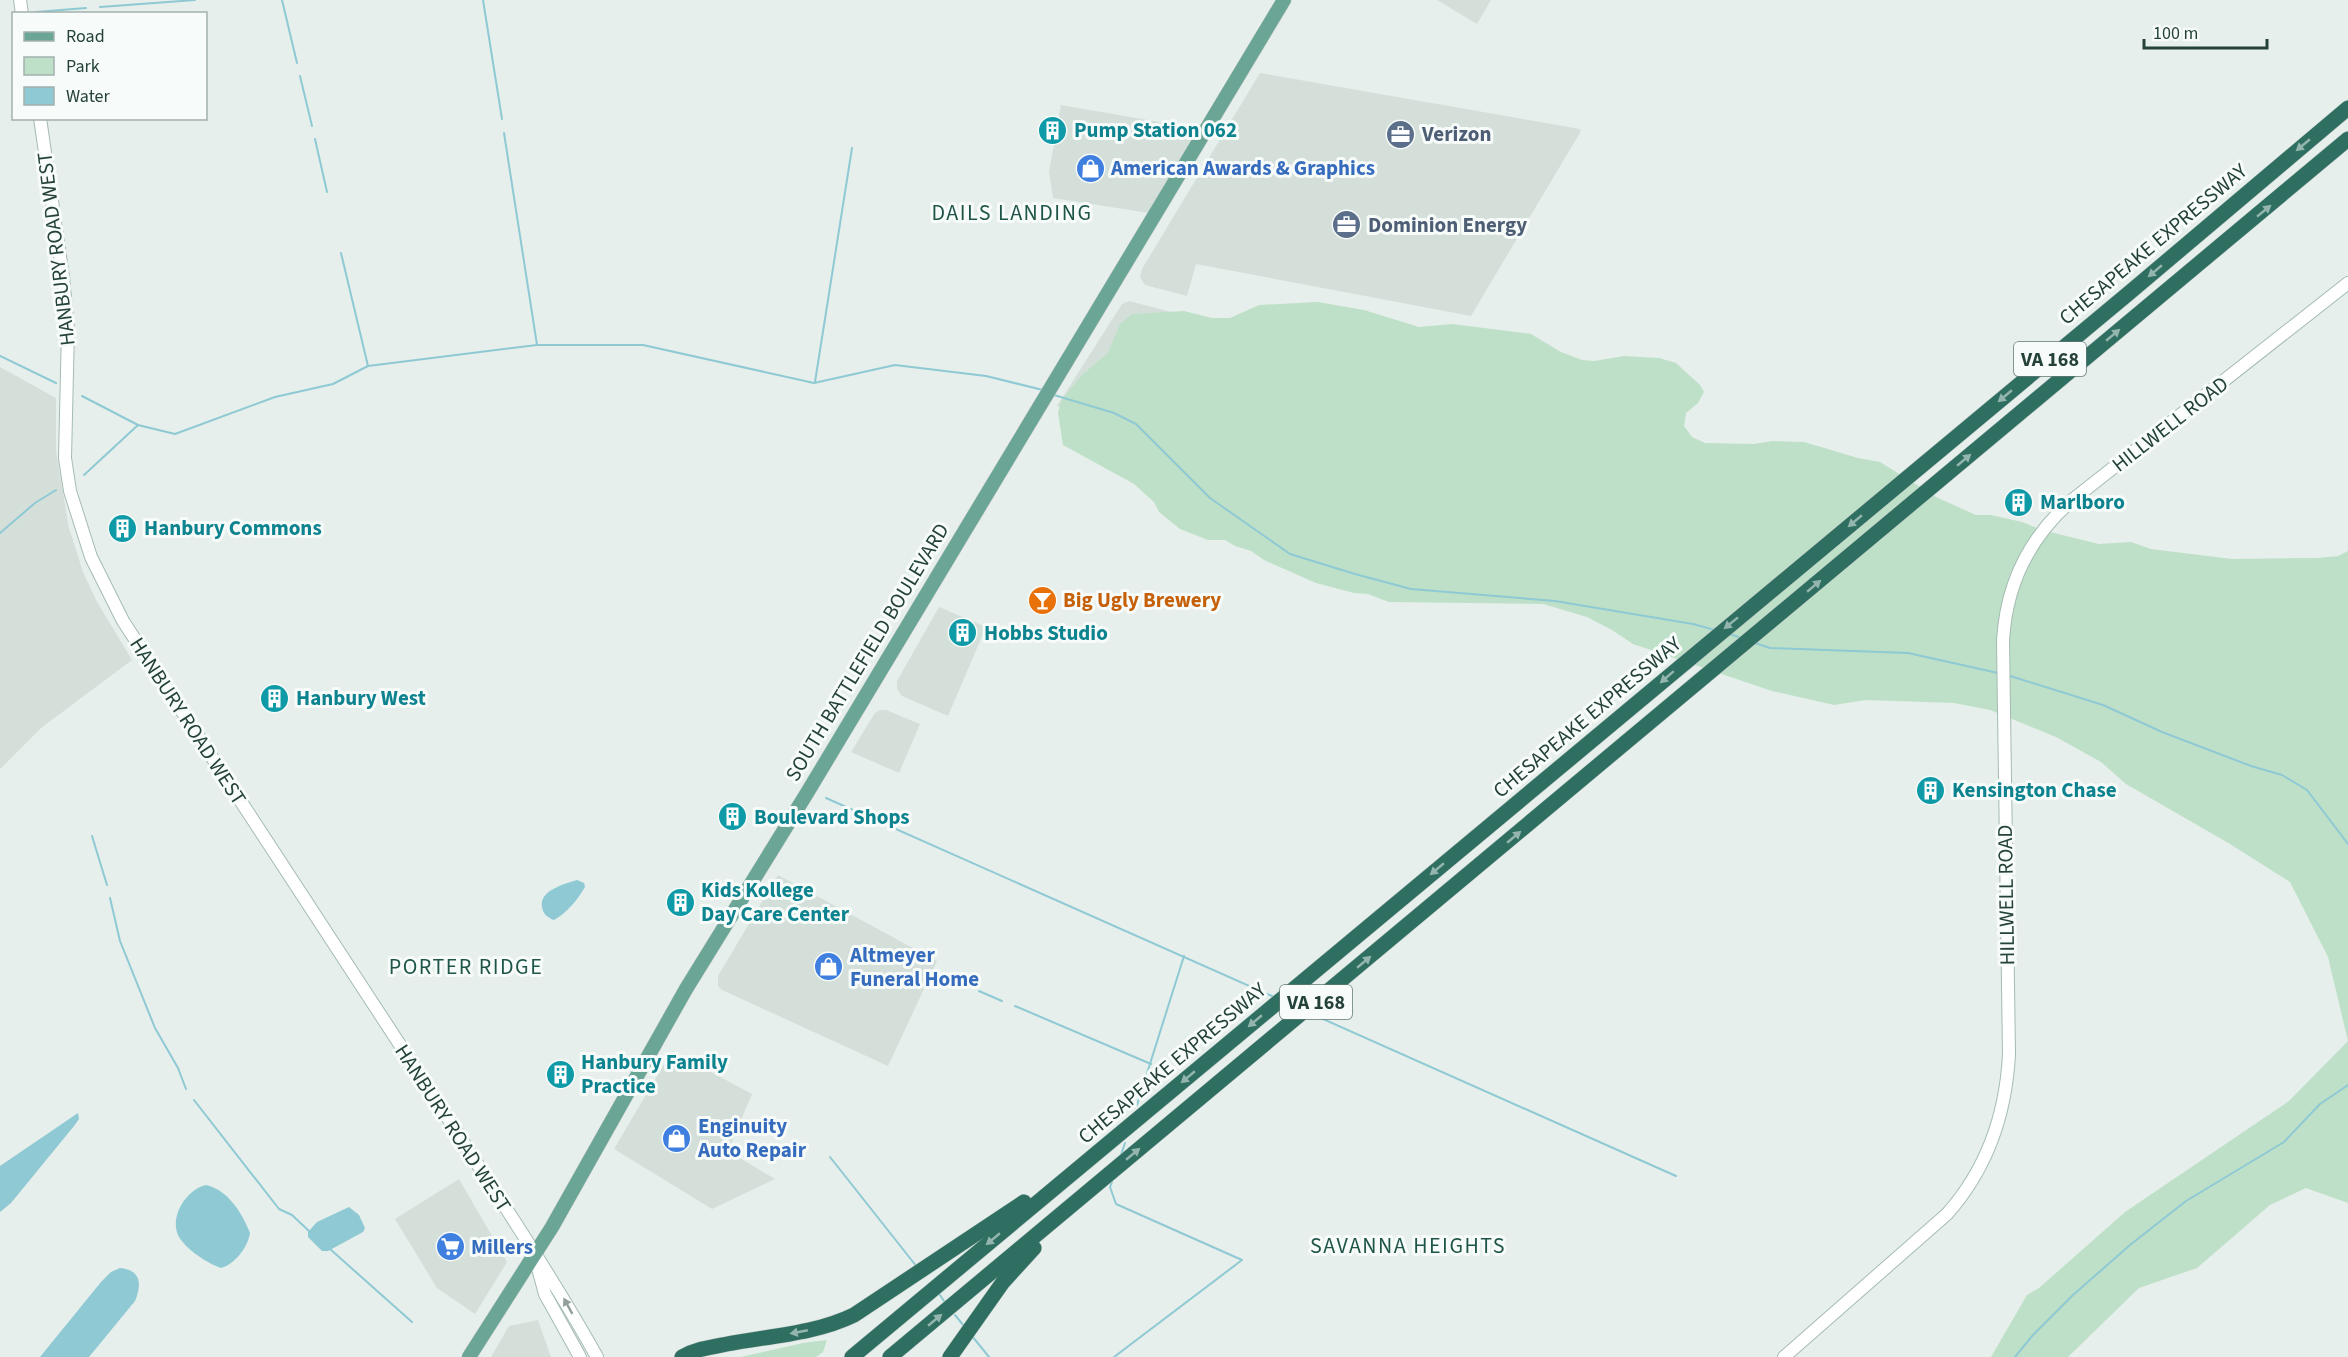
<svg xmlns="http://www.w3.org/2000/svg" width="2348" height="1357" font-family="'Source Sans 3',sans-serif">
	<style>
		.built { fill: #d4dfda }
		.green { fill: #bfe0c8 }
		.water { fill: #8ec9d4 }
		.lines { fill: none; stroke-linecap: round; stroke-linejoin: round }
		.stream { stroke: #8ec9d4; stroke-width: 2 }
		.secondary-casing { stroke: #a4bbb3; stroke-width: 14 }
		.primary-casing { stroke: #c2cac8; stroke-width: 15 }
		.highway-casing { stroke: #c2cac8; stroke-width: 16 }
		.secondary { stroke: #fff; stroke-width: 12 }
		.primary { stroke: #6aa596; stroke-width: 14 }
		.highway { stroke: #2f6f62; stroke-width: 15 }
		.oneway { fill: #93b5ae }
		.oneway2 { fill: #92a09c }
		.labels { text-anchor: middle; stroke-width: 6; stroke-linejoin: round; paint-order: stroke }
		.shield { fill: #f7fbf9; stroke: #637a73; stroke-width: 1.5 }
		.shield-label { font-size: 20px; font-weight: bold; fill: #24423a }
		.culture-label { font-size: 21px; font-weight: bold; fill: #0d838f; stroke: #f7fbf9; text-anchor: start }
		.service-label { font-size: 21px; font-weight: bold; fill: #4e5e75; stroke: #f7fbf9; text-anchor: start }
		.shop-label { font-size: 21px; font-weight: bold; fill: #366cbe; stroke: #f7fbf9; text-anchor: start }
		.street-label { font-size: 21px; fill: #24423a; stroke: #f7fbf9 }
		.food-label { font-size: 21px; font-weight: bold; fill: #c56008; stroke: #f7fbf9; text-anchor: start }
		.neighbourhood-label { font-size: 22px; letter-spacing: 1.5px; fill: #1f5548; stroke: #f7fbf9 }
	</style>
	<rect width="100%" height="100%" fill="#e6efeb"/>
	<g class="built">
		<path d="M1437 0H1491L1477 24Z"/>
		<path d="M1260 73 1580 129 1581 131 1471 316 1196 264 1187 296 1145 285 1140 277 1142 269Z"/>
		<path d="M1061 105 1205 130 1155 214 1053 198 1049 172Z"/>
		<path d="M1129 301 1183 315 1115 427 1057 406 1122 304Z"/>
		<path d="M0 367 56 398V451L69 528 83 572 97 602 132 660 41 728 0 769Z"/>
		<path d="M939 607 986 627 948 716 902 696 897 689V681Z"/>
		<path d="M880 710H886L920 724 899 773 851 752 875 713Z"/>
		<path d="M778 875 937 961 888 1066 722 990 718 986V976Z"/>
		<path d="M672 1051 752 1094 728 1151 775 1179 712 1209 614 1149Z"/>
		<path d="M459 1179 507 1262 475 1314 437 1288 395 1219Z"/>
		<path d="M538 1320 551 1357H491L509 1326Z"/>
	</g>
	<g class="green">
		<path d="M1318 302 1364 310 1419 327 1452 324 1531 334 1561 352 1582 360 1594 361 1624 356 1659 358 1676 363 1700 385 1704 392 1698 403 1686 413 1684 426 1692 437 1705 443 1754 444 1772 441 1804 442 1858 458 1880 462 1938 498 1976 515H1991L2022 522 2042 530 2099 544 2131 542 2151 549 2232 559 2317 558 2338 556 2348 551V1203L2306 1188 2270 1205 2197 1268 2139 1288 2068 1357H1991L2027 1295 2039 1288 2125 1212 2289 1101 2348 1041 2328 957 2290 882 2230 844 2126 784 2101 762 2056 737 1990 710 1954 703 1866 700 1834 705 1772 691 1633 644 1612 630 1587 617 1543 604 1389 602 1368 594 1354 593 1316 583 1264 560 1251 551 1235 546 1225 540H1208L1180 529 1159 512 1154 502 1134 484 1063 445 1058 413 1061 401 1083 374 1108 353 1120 324 1132 314 1184 311 1212 318H1230L1259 305Z"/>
		<path d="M827 1340 823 1352 816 1357H741L803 1343Z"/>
	</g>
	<g class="water">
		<path d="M577 880 584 883 585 887C578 899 566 914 554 920 548 918 543 914 542 907 539 890 565 884 577 880Z"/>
		<path d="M78 1113 79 1119 74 1126 11 1203 0 1212V1166Z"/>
		<path d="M206 1185C228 1190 242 1213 250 1233 248 1247 235 1264 221 1268 207 1263 187 1250 179 1237 168 1217 187 1189 206 1185Z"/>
		<path d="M349 1207 359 1215 365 1228 363 1232 328 1251H322L308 1237V1232L317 1222Z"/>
		<path d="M120 1268C141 1270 142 1284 135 1301L89 1357H40L101 1282 111 1272Z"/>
	</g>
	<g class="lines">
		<g class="stream">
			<path d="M282 0 297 63"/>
			<path d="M483 0 502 119"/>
			<path d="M100 7 195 0"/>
			<path d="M36 12 86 8"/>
			<path d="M300 76 312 126"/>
			<path d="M504 133 537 345"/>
			<path d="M315 139 327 192"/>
			<path d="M341 253 368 366"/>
			<path d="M0 356 56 383"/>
			<path d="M815 382 852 148"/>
			<path d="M1054 395 1114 413 1136 424 1210 498 1290 554 1355 574 1411 589 1555 601 1693 624 1715 630"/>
			<path d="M82 396 138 425 175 434 275 397 333 384 368 366 537 345H643L814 383 895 365 986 376 1043 390"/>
			<path d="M84 475 138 425"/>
			<path d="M0 533 35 503 56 490"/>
			<path d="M1730 634 1741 638"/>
			<path d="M1755 643 1770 648 1908 653 1998 673"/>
			<path d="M2007 675 2103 705 2162 732 2251 766 2282 775 2307 790 2348 844"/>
			<path d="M826 798 1272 996"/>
			<path d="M92 836 107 885"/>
			<path d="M110 898 120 941 155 1028 178 1068 186 1089"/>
			<path d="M979 991 1002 1001"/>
			<path d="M1289 1003 1297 1007"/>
			<path d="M1015 1006 1151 1064"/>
			<path d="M1314 1015 1676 1176"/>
			<path d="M194 1100 279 1209 292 1215 310 1232"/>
			<path d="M1137 1105 1184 956"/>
			<path d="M1121 1155 1125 1143"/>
			<path d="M830 1157 917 1267"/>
			<path d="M1112 1182 1110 1187 1116 1204 1242 1260 1114 1357"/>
			<path d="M330 1249 412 1322"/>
			<path d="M940 1295 944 1301"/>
			<path d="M955 1315 964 1326"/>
			<path d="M972 1336 989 1357"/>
			<path d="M2015 1357 2033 1335 2073 1295 2130 1245 2186 1201 2284 1142 2320 1104 2348 1085"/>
		</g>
		<defs>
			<g id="secondary">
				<path d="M20 0 22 14"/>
				<path d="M40 118 63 277 68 329 65 458 70 491 91 557 123 621C232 790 344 957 453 1126 502 1203 553 1278 597 1357"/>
				<path d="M536 1261 545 1294 580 1357"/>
				<path d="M1784 1357 1947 1214C1987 1169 2006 1113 2009 1054L2003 641C2006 585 2029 538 2071 501L2348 283"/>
			</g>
			<path id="primary" d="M469 1357 552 1227 686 989 807 793 1284 0"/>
			<g id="highway">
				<path d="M682 1357C696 1349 711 1347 727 1344 769 1336 815 1334 854 1315L1024 1202"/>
				<path d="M852 1357 2129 293 2348 108"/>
				<path d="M890 1357 2348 139"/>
				<path d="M950 1357 1003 1282 1034 1248"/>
			</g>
		</defs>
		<use href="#secondary" class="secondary-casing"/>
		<use href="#primary" class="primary-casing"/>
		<use href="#highway" class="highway-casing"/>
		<use href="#secondary" class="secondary"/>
		<use href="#primary" class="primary"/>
		<use href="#highway" class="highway"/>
	</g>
	<defs><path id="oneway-solid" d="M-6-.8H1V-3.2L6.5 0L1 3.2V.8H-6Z" transform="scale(1.5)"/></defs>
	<g class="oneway">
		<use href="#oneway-solid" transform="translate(2303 145) rotate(140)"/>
		<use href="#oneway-solid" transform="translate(2264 211) rotate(-39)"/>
		<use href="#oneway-solid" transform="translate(2155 271) rotate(140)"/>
		<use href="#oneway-solid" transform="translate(2113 335) rotate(-40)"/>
		<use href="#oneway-solid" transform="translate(2005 396) rotate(140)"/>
		<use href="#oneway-solid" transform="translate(1964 460) rotate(-40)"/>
		<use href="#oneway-solid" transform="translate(1855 521) rotate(140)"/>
		<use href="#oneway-solid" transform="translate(1814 586) rotate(-40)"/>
		<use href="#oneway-solid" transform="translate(1731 623) rotate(141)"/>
		<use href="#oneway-solid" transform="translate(1667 677) rotate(139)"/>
		<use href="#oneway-solid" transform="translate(1514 837) rotate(-40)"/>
		<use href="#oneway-solid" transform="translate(1437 869) rotate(140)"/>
		<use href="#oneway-solid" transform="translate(1364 962) rotate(-40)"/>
		<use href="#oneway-solid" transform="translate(1255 1021) rotate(140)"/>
		<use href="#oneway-solid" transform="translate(1188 1077) rotate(140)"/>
		<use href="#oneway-solid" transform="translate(1133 1154) rotate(-40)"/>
		<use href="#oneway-solid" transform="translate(993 1239) rotate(140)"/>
		<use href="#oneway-solid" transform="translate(935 1320) rotate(-40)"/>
		<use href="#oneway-solid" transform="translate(799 1332) rotate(169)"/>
	</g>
	<use class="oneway2" href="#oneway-solid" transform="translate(568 1306) rotate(-119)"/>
	<defs>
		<symbol id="building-disc" viewBox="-11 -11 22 22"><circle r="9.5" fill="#0f9aa8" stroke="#f7fbf9"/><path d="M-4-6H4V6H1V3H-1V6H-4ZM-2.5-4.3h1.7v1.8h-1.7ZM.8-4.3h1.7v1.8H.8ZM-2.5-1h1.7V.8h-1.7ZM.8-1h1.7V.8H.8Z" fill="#fff"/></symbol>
		<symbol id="office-disc" viewBox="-11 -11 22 22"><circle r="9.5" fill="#5c6f8a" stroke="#f7fbf9"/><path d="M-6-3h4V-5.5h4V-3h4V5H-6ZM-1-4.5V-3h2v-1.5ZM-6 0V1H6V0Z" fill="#fff"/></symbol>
		<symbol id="shop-disc" viewBox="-11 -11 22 22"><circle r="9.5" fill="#3f7fe0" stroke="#f7fbf9"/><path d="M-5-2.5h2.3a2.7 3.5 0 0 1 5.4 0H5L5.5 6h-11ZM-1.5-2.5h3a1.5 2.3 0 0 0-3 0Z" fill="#fff"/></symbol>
		<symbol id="bar-disc" viewBox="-11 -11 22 22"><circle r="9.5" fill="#e8710a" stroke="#f7fbf9"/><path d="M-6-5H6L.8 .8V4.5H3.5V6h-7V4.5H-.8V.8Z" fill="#fff"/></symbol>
		<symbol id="supermarket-disc" viewBox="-11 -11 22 22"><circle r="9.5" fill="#3f7fe0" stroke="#f7fbf9"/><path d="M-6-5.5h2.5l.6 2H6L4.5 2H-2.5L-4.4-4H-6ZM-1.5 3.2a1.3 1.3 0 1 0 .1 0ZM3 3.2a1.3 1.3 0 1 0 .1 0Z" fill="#fff"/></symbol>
	</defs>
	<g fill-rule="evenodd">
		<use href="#building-disc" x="1036" y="114" width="33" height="33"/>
		<use href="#office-disc" x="1384" y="118" width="33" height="33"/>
		<use href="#shop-disc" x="1074" y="152" width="33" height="33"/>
		<use href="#office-disc" x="1330" y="208" width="33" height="33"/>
		<use href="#building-disc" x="2002" y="486" width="33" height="33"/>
		<use href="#building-disc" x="106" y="512" width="33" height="33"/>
		<use href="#bar-disc" x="1026" y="584" width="33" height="33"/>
		<use href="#building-disc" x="946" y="616" width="33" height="33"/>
		<use href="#building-disc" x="258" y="682" width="33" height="33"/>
		<use href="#building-disc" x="1914" y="774" width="33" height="33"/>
		<use href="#building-disc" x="716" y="800" width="33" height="33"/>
		<use href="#building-disc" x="664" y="886" width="33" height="33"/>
		<use href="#shop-disc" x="812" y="950" width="33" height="33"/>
		<use href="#building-disc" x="544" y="1058" width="33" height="33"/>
		<use href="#shop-disc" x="660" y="1122" width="33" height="33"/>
		<use href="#supermarket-disc" x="434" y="1230" width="33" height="33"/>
	</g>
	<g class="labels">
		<g class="shield">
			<rect x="2014" y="342" width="72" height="34" rx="4.5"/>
			<rect x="1280" y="985" width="72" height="34" rx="4.5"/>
		</g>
		<g class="shield-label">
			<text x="2050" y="366">VA 168</text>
			<text x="1316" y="1009">VA 168</text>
		</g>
		<g class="culture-label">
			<text x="1074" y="137">Pump Station 062</text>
			<text x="2040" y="509">Marlboro</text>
			<text x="144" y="535">Hanbury Commons</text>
			<text x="984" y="640">Hobbs Studio</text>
			<text x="296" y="705">Hanbury West</text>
			<text x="1952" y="797">Kensington Chase</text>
			<text x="754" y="824">Boulevard Shops</text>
			<text x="701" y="897">Kids Kollege<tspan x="701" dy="24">Day Care Center</tspan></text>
			<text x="581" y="1069">Hanbury Family<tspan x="581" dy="24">Practice</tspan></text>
		</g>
		<g class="service-label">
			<text x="1422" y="141">Verizon</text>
			<text x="1368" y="232">Dominion Energy</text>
		</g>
		<g class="shop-label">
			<text x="1111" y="175">American Awards &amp; Graphics</text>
			<text x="850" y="962">Altmeyer<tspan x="850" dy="24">Funeral Home</tspan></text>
			<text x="698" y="1133">Enginuity<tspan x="698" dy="24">Auto Repair</tspan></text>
			<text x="471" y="1254">Millers</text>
		</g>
		<g class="street-label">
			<text transform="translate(2153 244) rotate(-40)" y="7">CHESAPEAKE EXPRESSWAY</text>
			<text transform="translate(56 249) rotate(-97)" y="7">HANBURY ROAD WEST</text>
			<text transform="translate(2170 424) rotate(-38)" y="7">HILLWELL ROAD</text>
			<text transform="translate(867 652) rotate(-59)" y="7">SOUTH BATTLEFIELD BOULEVARD</text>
			<text transform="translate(1587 717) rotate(-40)" y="7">CHESAPEAKE EXPRESSWAY</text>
			<text transform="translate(188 721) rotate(57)" y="7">HANBURY ROAD WEST</text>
			<text transform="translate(2006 895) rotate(-91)" y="7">HILLWELL ROAD</text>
			<text transform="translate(1172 1063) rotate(-40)" y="7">CHESAPEAKE EXPRESSWAY</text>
			<text transform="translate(453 1128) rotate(57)" y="7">HANBURY ROAD WEST</text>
		</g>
		<g class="food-label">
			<text x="1063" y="607">Big Ugly Brewery</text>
		</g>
		<g class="neighbourhood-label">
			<text x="1012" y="220">DAILS LANDING</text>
			<text x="466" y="974">PORTER RIDGE</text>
			<text x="1408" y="1253">SAVANNA HEIGHTS</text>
		</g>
	</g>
	<rect x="12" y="12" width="195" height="108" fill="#f7fbf9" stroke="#a3b1ad" stroke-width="1.5"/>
	<rect x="24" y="32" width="30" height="9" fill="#6aa596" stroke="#a3b1ad" stroke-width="1.5"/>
	<text x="66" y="42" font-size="18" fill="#24423a">Road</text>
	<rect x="24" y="57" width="30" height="18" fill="#bfe0c8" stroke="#a3b1ad" stroke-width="1.5"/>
	<text x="66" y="72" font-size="18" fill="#24423a">Park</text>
	<rect x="24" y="87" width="30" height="18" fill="#8ec9d4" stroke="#a3b1ad" stroke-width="1.5"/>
	<text x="66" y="102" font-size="18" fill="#24423a">Water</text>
	<path d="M2144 39v9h123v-9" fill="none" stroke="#24423a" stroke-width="3"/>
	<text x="2153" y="39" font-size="18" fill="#24423a" stroke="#f7fbf9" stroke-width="4.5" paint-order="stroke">100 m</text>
</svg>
